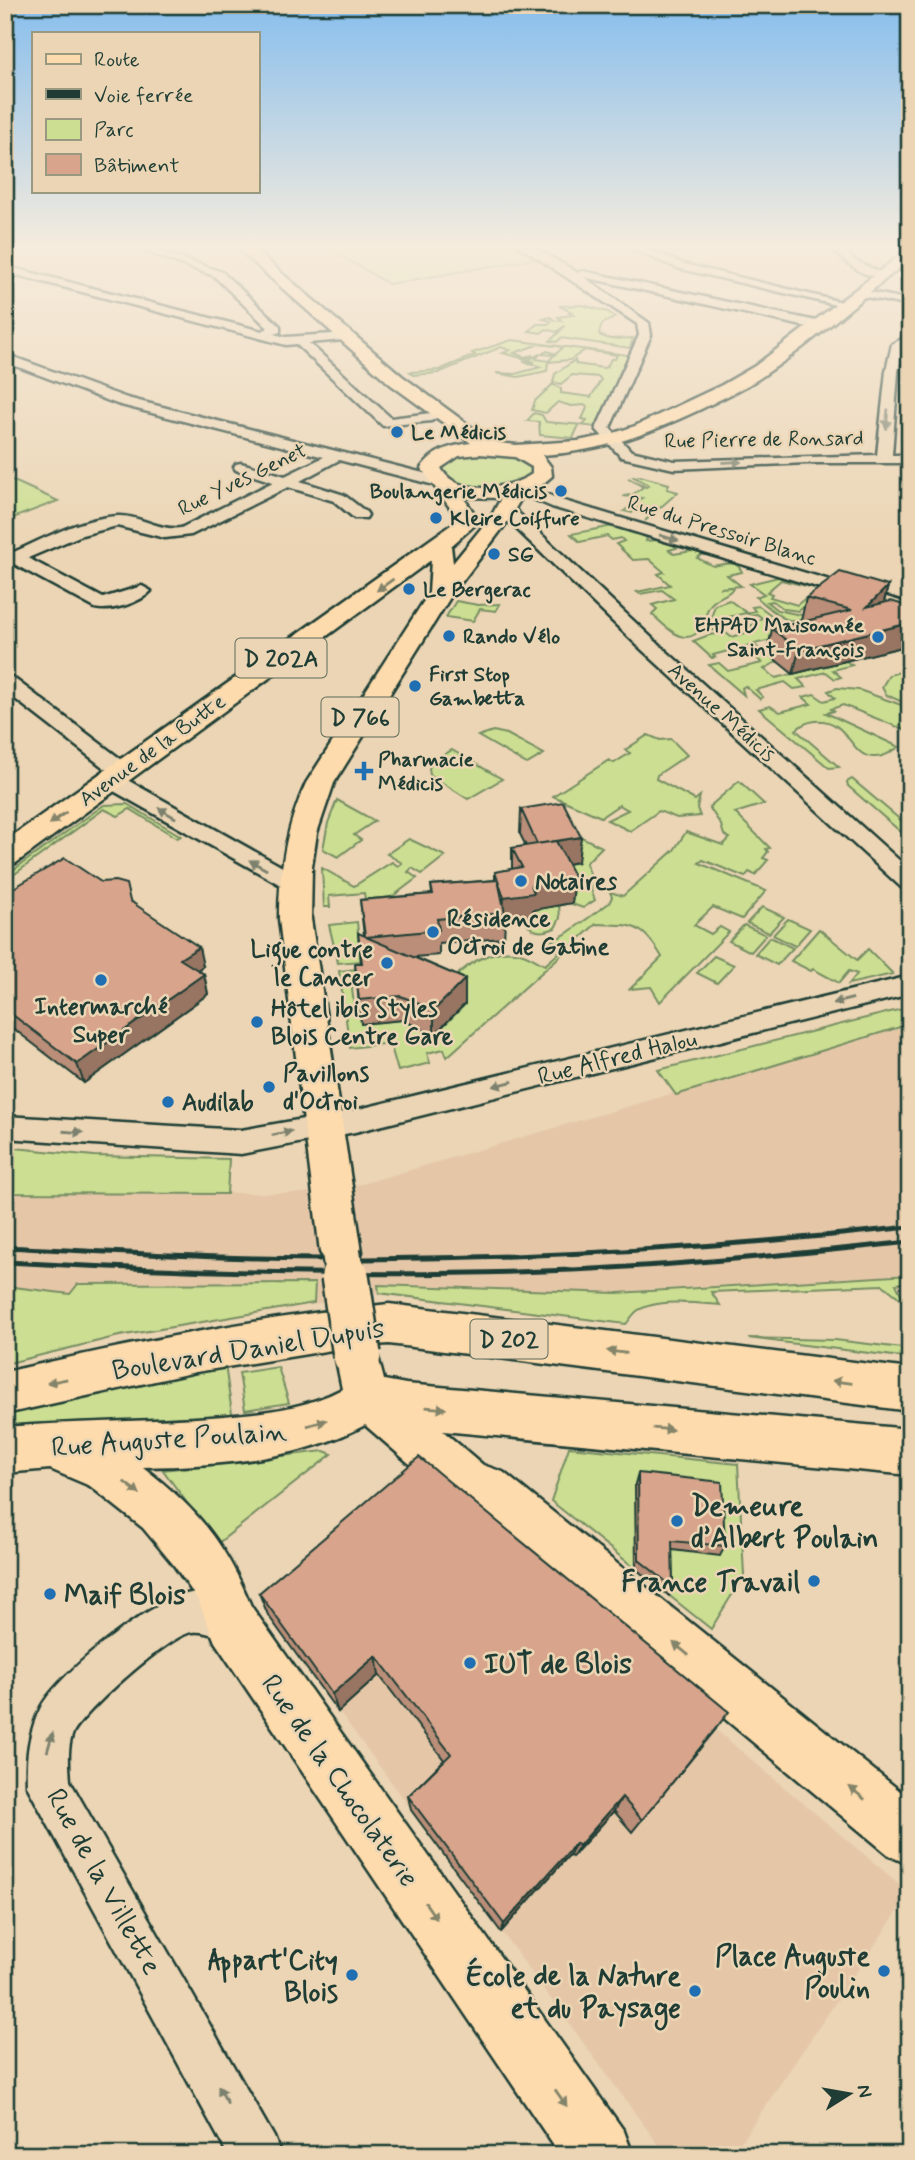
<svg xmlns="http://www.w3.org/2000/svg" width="915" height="2160" font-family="Mynerve,sans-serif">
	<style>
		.built { fill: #e5c7a8 }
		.green { fill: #ccde92; stroke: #768e63; stroke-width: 2 }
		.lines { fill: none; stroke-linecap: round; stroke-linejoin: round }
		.minor-casing { stroke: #1f3d34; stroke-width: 5 }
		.major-casing { stroke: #1f3d34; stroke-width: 5 }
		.minor { fill: #ebd5b4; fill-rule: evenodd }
		.major { fill: #fedbac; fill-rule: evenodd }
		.rail { stroke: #1f3d34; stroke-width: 5 }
		.major-bridge-far1-casing { stroke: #1f3d34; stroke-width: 43; stroke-linecap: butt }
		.major-bridge-casing { stroke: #1f3d34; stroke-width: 52; stroke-linecap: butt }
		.major-bridge-far1 { stroke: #fedbac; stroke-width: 38 }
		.major-bridge { stroke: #fedbac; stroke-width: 47 }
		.wall { fill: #ba8e78; stroke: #1f3d34; stroke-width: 2 }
		.shaded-wall { fill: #977462; stroke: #1f3d34; stroke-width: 2 }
		.building { fill: #d8a58c; stroke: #1f3d34; stroke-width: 2 }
		.oneway { fill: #7b816e }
		.oneway2 { fill: #83846a }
		.poi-dot { fill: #1f6fb2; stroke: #ebd5b4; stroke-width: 2.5 }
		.labels { text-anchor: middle; stroke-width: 5; stroke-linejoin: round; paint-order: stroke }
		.far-poi-label { font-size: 21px; font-weight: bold; fill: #1f3d34; stroke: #ebd5b4; text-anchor: start }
		.far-street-label { font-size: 21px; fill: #1f3d34; stroke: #ebd5b4 }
		.shield { fill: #ebd5b4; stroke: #5c6b5a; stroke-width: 2 }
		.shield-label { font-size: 23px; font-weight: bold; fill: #1f3d34 }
		.poi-label { font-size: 24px; font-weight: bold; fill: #1f3d34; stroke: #ebd5b4; text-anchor: start }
		.street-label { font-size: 24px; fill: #1f3d34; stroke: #ebd5b4 }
		.near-street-label { font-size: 28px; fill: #1f3d34; stroke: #ebd5b4 }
		.near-poi-label { font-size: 28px; font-weight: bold; fill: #1f3d34; stroke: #ebd5b4; text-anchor: end }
	</style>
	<rect width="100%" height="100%" fill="#ebd5b4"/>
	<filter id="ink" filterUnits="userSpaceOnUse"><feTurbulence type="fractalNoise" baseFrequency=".0143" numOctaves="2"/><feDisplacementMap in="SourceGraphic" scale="14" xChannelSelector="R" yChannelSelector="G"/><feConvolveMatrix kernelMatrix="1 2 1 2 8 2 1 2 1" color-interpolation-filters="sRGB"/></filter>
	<g filter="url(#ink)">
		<g class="built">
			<path d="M910 1027V1275L593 1293 571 1318 379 1293 75 1345 71 1294 5 1286V1193H302L362 1184 880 1033Z"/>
			<path d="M421 1482 910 1893 732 2155H666L268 1615Z"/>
		</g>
		<g class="green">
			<path d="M324 246H519L540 258 389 284Z"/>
			<path d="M582 305 608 312 615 317C606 325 602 317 599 335L610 339 633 338 630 348 561 338 557 342 550 341 565 326 556 332 546 329 541 333 529 331 537 324H549L551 321 543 319 550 317 556 321H562L558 317 573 315 569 313 572 312 559 306Z"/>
			<path d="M512 340 628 355 596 427 579 425 573 438 540 435 539 422 527 421 534 413 542 415 546 422 584 425 587 420 582 419 587 408 586 405 571 406 558 402 546 413 532 410 535 401 553 384 561 389V393L591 397 601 380 599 377 572 375 561 384 553 382 555 374 575 360 576 364 603 368 607 367 611 359H615L617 355 585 350 570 360 548 362 547 371 518 377 496 373 515 374 541 367 523 361 535 362 528 360 540 354 536 359 549 361 554 355 542 354 547 351 556 354 563 347 539 344 514 353 524 357 533 355 525 359 503 353 510 350 501 347 438 373 413 375 410 372 439 370 475 355 472 353Z"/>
			<path d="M476 452 517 457 532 467V473C518 492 473 494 453 482 448 479 445 474 442 469 448 456 463 455 476 452Z"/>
			<path d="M640 476 669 484 667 489 678 492 645 521 656 509 642 505 632 513 624 511 642 498 623 496 632 495 643 487 628 478 646 487 649 485 634 477Z"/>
			<path d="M5 477 58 501 5 521Z"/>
			<path d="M613 526 647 537 646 541 656 540 680 547 669 550 674 554 692 551 703 554 697 558 713 566C724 564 737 559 742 572L727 575 741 586 720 588 734 587C728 597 715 596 709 607 705 613 706 621 702 627 686 651 665 626 652 614L657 609 652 605 674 599 662 590 640 594 637 592 670 585 658 574 664 572 649 559 633 560 616 544 624 541 621 538 612 540 607 536 580 542 571 534Z"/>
			<path d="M778 577 815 588 781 580 767 592 772 594 770 597 797 605 803 600 809 602 799 611 784 609 773 601 767 602 777 610 806 616C789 631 771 608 756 597L764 594 750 584Z"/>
			<path d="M729 600 747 613 755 611 752 607 759 606 783 624 777 626 788 635 801 633 754 644 757 647 750 645 713 655 715 657 712 658 693 641 709 635 726 633 731 637 753 631 749 627 762 618 757 614 750 615 746 613 714 620 713 622 721 629 707 631 715 605Z"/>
			<path d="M456 601 478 605 500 604 496 611 480 609 473 621 446 617Z"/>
			<path d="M821 637 764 669 776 678 846 661 852 665 833 670 841 677 835 679 826 672 798 679 806 687 794 689 785 682 756 690 763 697 760 699 745 686 742 688 744 695 709 665 719 663 728 671 762 663 753 655 755 653Z"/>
			<path d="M910 669V705L886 695 882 687 889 675Z"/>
			<path d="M837 688 859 690 910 708V732L843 705 831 709 834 711 826 713 899 747C891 752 883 758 873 757 849 756 849 718 815 721 807 722 801 725 796 730L839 767 829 768 759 709 770 706 780 712 811 704 803 697 814 694 824 701 835 698 828 691Z"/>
			<path d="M493 731 507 734 544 754 527 764 478 736Z"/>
			<path d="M648 735 660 740 671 739 687 755 657 775 656 779 695 800 700 796 697 808 700 816 677 818 659 811 630 831 607 820 628 810 619 805 601 817 553 796 609 760 614 763 630 753 625 750Z"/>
			<path d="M452 750 502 779 468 799 430 775 429 768 432 762Z"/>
			<path d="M852 779 910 828V840L848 786 847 782Z"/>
			<path d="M739 781 764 804 735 813 770 848 766 849 768 852 763 858 768 860 755 875 749 872 745 877 703 860 699 863 766 891 742 919 713 907 694 925 711 934 720 927 729 932 660 1002 651 987 630 989 662 957C642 923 633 925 596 924L447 1057 444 1049 427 1053 430 1063 398 1071 390 1043 350 1048 339 971 356 969 358 979 352 989 354 1005 360 1011 362 1024 403 1020 434 1035C439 1020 441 1000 449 987 460 966 491 948 515 952 526 953 535 960 545 965L560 952 546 944 566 934 609 903 612 897 610 892 623 896 674 850 686 832 723 845 730 838 724 835 721 825 709 807Z"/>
			<path d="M337 800 375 821 354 835 361 840 338 857 323 849 328 823Z"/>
			<path d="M127 804 181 836 177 838 130 809 118 816 104 809 5 881V876L104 805Z"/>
			<path d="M561 827 602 847 586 863 593 882 591 890 595 900 583 908 569 903 572 902 554 866Z"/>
			<path d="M409 839 445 856 422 874 412 868 408 872 417 878 384 903 366 904 364 893 329 896 330 907H324L322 868 354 886 392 862 398 866 402 863 387 854Z"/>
			<path d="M559 905 560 918 555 928C541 934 532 933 524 919L532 917 529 910Z"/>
			<path d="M762 907 784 917 769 933 747 923Z"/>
			<path d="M788 919 810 929 795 946 773 935Z"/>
			<path d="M357 922 361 961 338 963 329 925Z"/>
			<path d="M744 925 766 935 751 952 729 941Z"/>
			<path d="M819 929 857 960 868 949 893 974 849 984 857 974 849 971 839 983 813 969 811 971 791 961Z"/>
			<path d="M770 937 793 948 777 965 755 954Z"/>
			<path d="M714 956 734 965 717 983 697 973Z"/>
			<path d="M910 1007V1024L676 1095 658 1070Z"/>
			<path d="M5 1147 94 1156 229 1159 227 1194 5 1193Z"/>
			<path d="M910 1275V1282L896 1284 905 1302 883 1285 711 1292 720 1305C698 1303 656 1298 637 1311 633 1314 629 1321 626 1324L379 1293 378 1285 617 1293Z"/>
			<path d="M315 1283 314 1303 119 1336 5 1364V1286L70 1294 78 1284Z"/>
			<path d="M748 1338 835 1340 910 1349V1358Z"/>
			<path d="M224 1358 233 1420 5 1431V1408Z"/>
			<path d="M278 1367 289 1403 245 1410 239 1373Z"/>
			<path d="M569 1447 738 1464 744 1575 711 1629 551 1501Z"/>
			<path d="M324 1451 332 1454 217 1544 163 1470Z"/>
		</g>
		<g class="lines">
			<defs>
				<g id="minor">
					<path d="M130 246H146L222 272 280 326V332L274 334 286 337 348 333V339L344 340 309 343 391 418 431 413 438 417 431 421 383 426 296 344 286 345 5 272V266L262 331 268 328 214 276Z"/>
					<path d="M519 246H532L578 273 583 271 816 321 822 325 816 329 584 277 649 323 651 335 610 428 631 451 674 461 877 455 886 371 892 344 910 335V343L904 346 898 371 892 455H910V463H807L674 469 621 457 596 429 639 335 637 324Z"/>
					<path d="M625 246H640L684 264 850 304 844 307 677 268Z"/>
					<path d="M830 246H841L854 260 884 274C869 284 840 258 830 246Z"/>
					<path d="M860 290 910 300V306L856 295 854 293Z"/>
					<path d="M5 354 127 398 443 478 446 481 438 486 339 460 300 481 344 495 366 512 368 515 366 518H354L334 501 288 487 191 535 165 538 117 526 82 535 28 558 103 598 142 586 151 591C140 603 110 612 95 608L14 564 5 567V556C40 541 79 518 118 516 140 515 158 531 181 528L273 482 236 470 234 467 236 464 241 463 285 476 324 457 117 404 5 362Z"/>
					<path d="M522 484 564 501 910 604V615L552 507 517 492 514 489Z"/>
					<path d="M505 504 511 506 654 640 910 870V891L902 888 640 648 499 512 497 509Z"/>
					<path d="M5 675 12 677 130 766 133 771 130 776 122 777 302 878 306 883 302 888 294 891 286 888 103 785 100 780 103 775 112 774 5 691Z"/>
					<path d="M910 976V994L355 1132 241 1154 5 1138V1116L241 1130 355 1110Z"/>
					<path d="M199 1592 247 1610 253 1624 247 1638 233 1644C220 1638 206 1630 192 1632 169 1635 84 1711 73 1733 67 1747 69 1766 70 1781L274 2137 281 2155H228L27 1786C26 1758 28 1733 41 1707 60 1672 159 1592 199 1592Z"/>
				</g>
				<g id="major">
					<path d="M235 246H250L402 376 477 431 499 443 516 445 578 441 608 435 635 426 722 385 755 366 910 248V259C863 297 817 339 767 373 746 388 723 398 701 409 646 435 603 451 542 455L551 467 552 476 539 487 524 493 508 521 451 596 334 783 317 833 312 866 311 919 362 1252 356 1265 341 1270 326 1265 320 1252 279 919C279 871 286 827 306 783L429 593 431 560 16 863 5 865V841L455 522 456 516 421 468C434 450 450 446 471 443L390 384ZM480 454 515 457 532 467V474C509 490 456 497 441 468L459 456ZM463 497 501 498 492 515 453 563 451 546 477 523 476 516Z"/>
					<path d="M389 1304 910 1369V1411L389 1344 375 1345 384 1380 406 1384 910 1429V1475L443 1431 483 1465 503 1472 910 1799V1865L890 1856 475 1511 456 1504 365 1425C301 1460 215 1466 143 1467 197 1509 225 1542 251 1606L624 2131 633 2155H560L215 1642 198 1600 173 1564 143 1528 90 1486 50 1469 5 1473V1427C78 1421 151 1422 224 1416 266 1412 304 1409 342 1389L335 1355 338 1349 196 1372 5 1414V1372C132 1343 259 1317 389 1304Z"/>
				</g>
			</defs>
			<use href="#minor" class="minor-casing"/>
			<use href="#major" class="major-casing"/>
			<use href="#minor" class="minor"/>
			<use href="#major" class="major"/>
			<g class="rail">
				<path d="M5 1247C125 1253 245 1260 365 1259 548 1258 729 1247 910 1227"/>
				<path d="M5 1262C194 1272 383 1278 572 1270 685 1265 797 1254 910 1242"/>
			</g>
			<defs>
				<path id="major-bridge-far1" d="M341 1252 345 1278"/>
				<path id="major-bridge" d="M345 1276 357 1355"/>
			</defs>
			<use href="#major-bridge-far1" class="major-bridge-far1-casing"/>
			<use href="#major-bridge" class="major-bridge-casing"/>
			<use href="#major-bridge-far1" class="major-bridge-far1"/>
			<use href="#major-bridge" class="major-bridge"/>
		</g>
		<g class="wall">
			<path d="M888 586 884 603 910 607V645L793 674 767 653 772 629 804 621H801L806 598Z"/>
			<path d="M521 809 578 862 567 864 575 878 572 903 533 910 532 918 505 922 504 938 439 943V955L414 957 465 979V1004L434 1035 403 1020 361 1024 355 963H361L358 933 364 936 360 900 432 894 431 885 495 880V872L512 869V848L526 846 520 834Z"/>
			<path d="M5 893 131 901 203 966 197 970 204 974 208 994 84 1083 5 1022Z"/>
			<path d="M638 1473 725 1546 720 1556 672 1550 673 1587 669 1596 636 1569 635 1484Z"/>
			<path d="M259 1593 716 1729 632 1832 614 1811 572 1857 570 1854 501 1932 411 1810 408 1796 444 1760 379 1675 338 1712 268 1615Z"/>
		</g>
		<g class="shaded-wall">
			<path d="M888 586 882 609 867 607Z"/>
			<path d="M910 623V645L793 674 799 650Z"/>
			<path d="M581 837 578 862 536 869 537 844Z"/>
			<path d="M575 878 572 903 533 910 532 918 505 922V913H503L504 897 531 885Z"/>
			<path d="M199 947 203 966 185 978 180 959Z"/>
			<path d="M204 974 208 994 84 1083 77 1064Z"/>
			<path d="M465 979V1004L434 1035V1010Z"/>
			<path d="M376 1656 379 1675 338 1712 332 1694Z"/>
			<path d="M622 1797 614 1811 572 1857 579 1846Z"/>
			<path d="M576 1843 570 1854 501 1932 504 1924Z"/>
		</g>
		<g class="building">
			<path d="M840 572 888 586 867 607 891 601 910 607V623L799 650 772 629 852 610 806 598Z"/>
			<path d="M563 802 581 837 537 844 521 809Z"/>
			<path d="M556 841 575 878 531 885 534 893 504 897 495 872 522 867 512 848Z"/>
			<path d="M65 858 101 882 115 881 126 884 130 901 199 947 180 959 204 974 77 1064 5 1009V893Z"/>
			<path d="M498 880 505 913 437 919 439 930 366 937 465 979 434 1010 401 996 359 1000 355 963H362L358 933 365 936 360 900 433 894 431 885Z"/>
			<path d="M419 1457 729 1712 642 1820 622 1797 579 1846 576 1843 504 1924 408 1796 451 1754 376 1656 332 1694 259 1593Z"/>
			<path d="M638 1473 722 1482 725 1546 672 1541 673 1587 639 1560Z"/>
		</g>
		<defs><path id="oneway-solid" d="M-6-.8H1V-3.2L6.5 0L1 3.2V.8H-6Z" transform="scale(1.75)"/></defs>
		<g class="oneway">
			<use href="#oneway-solid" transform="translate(887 419) rotate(95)"/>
			<use href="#oneway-solid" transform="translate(732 462) rotate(-3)"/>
			<use href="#oneway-solid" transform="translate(669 538) rotate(17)"/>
			<use href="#oneway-solid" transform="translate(167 813) rotate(-150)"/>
			<use href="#oneway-solid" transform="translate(258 865) rotate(-151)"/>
			<use href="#oneway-solid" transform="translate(843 1001) rotate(166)"/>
			<use href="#oneway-solid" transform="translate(503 1084) rotate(166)"/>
			<use href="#oneway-solid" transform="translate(73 1132) rotate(4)"/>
			<use href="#oneway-solid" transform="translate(282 1133) rotate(-12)"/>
			<use href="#oneway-solid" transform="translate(50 1742) rotate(-74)"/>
			<use href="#oneway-solid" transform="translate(223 2095) rotate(-119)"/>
		</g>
		<g class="oneway2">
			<use href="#oneway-solid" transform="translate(385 585) rotate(145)"/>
			<use href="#oneway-solid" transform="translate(58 818) rotate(144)"/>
			<use href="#oneway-solid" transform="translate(617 1352) rotate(-173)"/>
			<use href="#oneway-solid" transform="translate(57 1381) rotate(168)"/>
			<use href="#oneway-solid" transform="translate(842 1382) rotate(-173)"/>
			<use href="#oneway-solid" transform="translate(436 1408) rotate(5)"/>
			<use href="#oneway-solid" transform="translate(317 1423) rotate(-16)"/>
			<use href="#oneway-solid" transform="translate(663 1429) rotate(5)"/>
			<use href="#oneway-solid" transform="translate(132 1488) rotate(38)"/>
			<use href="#oneway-solid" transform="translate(681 1649) rotate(-141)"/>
			<use href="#oneway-solid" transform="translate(857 1793) rotate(-141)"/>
			<use href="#oneway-solid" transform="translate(431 1911) rotate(55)"/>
			<use href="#oneway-solid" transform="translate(561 2098) rotate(55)"/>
		</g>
	</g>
	<linearGradient id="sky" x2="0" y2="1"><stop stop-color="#87beed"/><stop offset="0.45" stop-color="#f6ecdd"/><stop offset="1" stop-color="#f6ecdd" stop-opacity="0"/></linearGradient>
	<rect width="915" height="549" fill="url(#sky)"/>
	<g class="poi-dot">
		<circle cx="397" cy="432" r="7"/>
		<circle cx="561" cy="491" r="7"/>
		<circle cx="436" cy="518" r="7"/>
		<circle cx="494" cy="554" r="7"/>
		<circle cx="409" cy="589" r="7"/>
		<circle cx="449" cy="636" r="7"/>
		<circle cx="878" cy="637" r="7"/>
		<circle cx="415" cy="686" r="7"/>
		<path d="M360.5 760.5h7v7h7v7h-7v7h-7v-7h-7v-7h7z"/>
		<circle cx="521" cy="881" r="7"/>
		<circle cx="433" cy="932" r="7"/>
		<circle cx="387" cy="963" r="7"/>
		<circle cx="101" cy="980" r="7"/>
		<circle cx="257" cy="1022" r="7"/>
		<circle cx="269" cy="1087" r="7"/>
		<circle cx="168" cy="1102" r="7"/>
		<circle cx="677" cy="1521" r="7"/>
		<circle cx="814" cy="1581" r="7"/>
		<circle cx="50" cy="1594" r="7"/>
		<circle cx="470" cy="1663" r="7"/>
		<circle cx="884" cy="1971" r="7"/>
		<circle cx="352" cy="1975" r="7"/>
		<circle cx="695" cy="1991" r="7"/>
	</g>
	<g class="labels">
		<g class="far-poi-label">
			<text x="411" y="439">Le Médicis</text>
			<text x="547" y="498" text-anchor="end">Boulangerie Médicis</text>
			<text x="450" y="525">Kleire Coiffure</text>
			<text x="508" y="561">SG</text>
			<text x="423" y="596">Le Bergerac</text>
			<text x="864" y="632" text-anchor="end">EHPAD Maisonnée<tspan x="864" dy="24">Saint-François</tspan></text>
			<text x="463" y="643">Rando Vélo</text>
			<text x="429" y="681">First Stop<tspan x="429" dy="24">Gambetta</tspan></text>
			<text x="378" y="766">Pharmacie<tspan x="378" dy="24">Médicis</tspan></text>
		</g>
		<g class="far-street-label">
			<text transform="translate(764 439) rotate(-1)" y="7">Rue Pierre de Ronsard</text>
			<text transform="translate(242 479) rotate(-26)" y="7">Rue Yves Genet</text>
			<text transform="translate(722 530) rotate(17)" y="7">Rue du Pressoir Blanc</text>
			<text transform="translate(722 712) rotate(42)" y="7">Avenue Médicis</text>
			<text transform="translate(152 750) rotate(-36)" y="7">Avenue de la Butte</text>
		</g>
		<g class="shield">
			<rect x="235.5" y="638.5" width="91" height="39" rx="5"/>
			<rect x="321.5" y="697.5" width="77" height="39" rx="5"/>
			<rect x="470.5" y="1319.5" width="77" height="39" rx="5"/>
		</g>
		<g class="shield-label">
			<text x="281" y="666">D 202A</text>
			<text x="360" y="725">D 766</text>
			<text x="509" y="1347">D 202</text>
		</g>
		<g class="poi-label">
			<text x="535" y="889">Notaires</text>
			<text x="447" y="926">Résidence<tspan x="447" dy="28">Octroi de Gatine</tspan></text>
			<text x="373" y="957" text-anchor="end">Ligue contre<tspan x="373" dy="28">le Cancer</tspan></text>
			<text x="101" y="1014" text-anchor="middle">Intermarché<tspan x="101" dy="28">Super</tspan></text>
			<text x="271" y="1016">Hôtel ibis Styles<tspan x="271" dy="28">Blois Centre Gare</tspan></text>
			<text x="283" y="1081">Pavillons<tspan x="283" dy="28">d'Octroi</tspan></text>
			<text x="182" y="1110">Audilab</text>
		</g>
		<g class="street-label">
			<text transform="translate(617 1057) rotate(-14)" y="8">Rue Alfred Halou</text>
		</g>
		<g class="near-street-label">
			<text transform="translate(248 1348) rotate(-9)" y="10">Boulevard Daniel Dupuis</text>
			<text transform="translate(169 1438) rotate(-4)" y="10">Rue Auguste Poulain</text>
			<text transform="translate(341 1780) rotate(55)" y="10">Rue de la Chocolaterie</text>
			<text transform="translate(105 1881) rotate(61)" y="10">Rue de la Villette</text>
		</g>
		<g class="near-poi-label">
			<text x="691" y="1515" text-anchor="start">Demeure<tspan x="691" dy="32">d’Albert Poulain</tspan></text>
			<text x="800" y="1591">France Travail</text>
			<text x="64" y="1604" text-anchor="start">Maif Blois</text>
			<text x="484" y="1673" text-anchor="start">IUT de Blois</text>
			<text x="870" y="1965">Place Auguste<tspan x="870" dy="32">Poulin</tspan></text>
			<text x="338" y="1969">Appart'City<tspan x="338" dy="32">Blois</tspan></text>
			<text x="681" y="1985">École de la Nature<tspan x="681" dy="32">et du Paysage</tspan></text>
		</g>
	</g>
	<rect width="915" height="2160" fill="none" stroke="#ebd5b4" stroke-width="28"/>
	<rect x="14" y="14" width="887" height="2132" fill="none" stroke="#1f3d34" stroke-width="2.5" filter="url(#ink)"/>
	<rect x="32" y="32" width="228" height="161" fill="#ebd5b4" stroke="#999881" stroke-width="2"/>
	<rect x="46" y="54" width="35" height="10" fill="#fedbac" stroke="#999881" stroke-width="2"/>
	<text x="94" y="66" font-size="21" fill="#1f3d34">Route</text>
	<rect x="46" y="89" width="35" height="10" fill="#1f3d34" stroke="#999881" stroke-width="2"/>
	<text x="94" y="102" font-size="21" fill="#1f3d34">Voie ferrée</text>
	<rect x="46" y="119" width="35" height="21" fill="#ccde92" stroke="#999881" stroke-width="2"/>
	<text x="94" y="136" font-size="21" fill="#1f3d34">Parc</text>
	<rect x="46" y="154" width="35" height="21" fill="#d8a58c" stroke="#999881" stroke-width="2"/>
	<text x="94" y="172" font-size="21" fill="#1f3d34">Bâtiment</text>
	<g transform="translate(849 2094) rotate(79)" stroke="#ebd5b4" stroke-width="5" paint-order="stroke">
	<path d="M0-5L12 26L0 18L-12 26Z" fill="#1f3d34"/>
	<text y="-10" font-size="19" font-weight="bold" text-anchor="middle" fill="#1f3d34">N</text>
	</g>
</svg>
